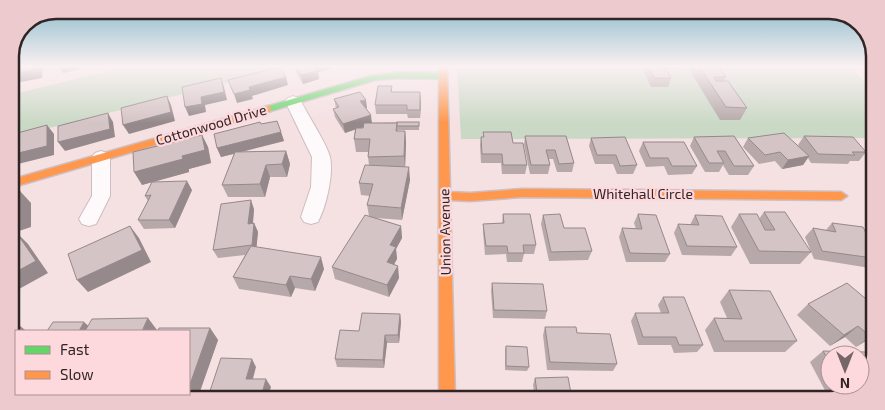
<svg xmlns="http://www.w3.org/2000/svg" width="885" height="410" font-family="'Exo 2',sans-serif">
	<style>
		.green { fill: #cad9c6 }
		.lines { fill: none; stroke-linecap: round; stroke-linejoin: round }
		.street-casing { stroke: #cebec0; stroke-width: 2 }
		.fast-casing { stroke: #cebec0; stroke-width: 3 }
		.slow-casing { stroke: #cebec0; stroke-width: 3 }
		.street { fill: #fefafb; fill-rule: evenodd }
		.fast { fill: #63d668; fill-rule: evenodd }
		.slow { fill: #ff974d; fill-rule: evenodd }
		.wall { fill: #b7a9aa; fill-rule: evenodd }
		.shaded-wall { fill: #95898b }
		.building { fill: #d5c4c6; stroke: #95898b }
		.labels { text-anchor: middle; stroke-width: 4.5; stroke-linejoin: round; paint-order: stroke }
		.street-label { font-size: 14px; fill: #312425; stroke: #fdd8dc }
		.rim { fill: none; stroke: #312425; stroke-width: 2.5 }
	</style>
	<rect width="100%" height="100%" fill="#f5e0e2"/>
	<g class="green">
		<path d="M128 66H293L10 138V95Z"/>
		<path d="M457 66H849L874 90V138L461 139Z"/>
	</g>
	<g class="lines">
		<defs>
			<g id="street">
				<path d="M293 96 298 98 301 101C307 114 327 144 330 157 334 174 326 207 318 222L311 224 304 222 301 217 311 187 312 157 285 101 288 98Z"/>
				<path d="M101 151 107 153 110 157V196L96 224 89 226 82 224 79 219 92 196V157L95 153Z"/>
			</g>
			<path id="fast" d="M399 72 443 73 447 76 443 79 399 78 375 80 271 111 268 112 263 109 265 107 371 76Z"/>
			<g id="slow">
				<path d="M439 66H447L450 192 470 193 522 189 841 192 847 196 841 200 522 197 470 201 450 200 455 398H439Z"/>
				<path d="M268 106 271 107V111L10 188V180Z"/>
			</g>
		</defs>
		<use href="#street" class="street-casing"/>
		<use href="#fast" class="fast-casing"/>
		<use href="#slow" class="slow-casing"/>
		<use href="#street" class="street"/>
		<use href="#fast" class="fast"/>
		<use href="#slow" class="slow"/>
	</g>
	<g class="wall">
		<path d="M295 66H331L332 68 318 72 319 79 303 84 296 72Z"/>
		<path d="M642 66H718L726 77 724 81 747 108 740 120H720L690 71 691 68 666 69 671 78 668 87H651L642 67Z"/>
		<path d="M392 86V92L421 101 420 118H408L407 114H376L375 105Z"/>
		<path d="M334 99 367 108 366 109 372 123 419 122V130H398V131H405L406 143 405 167 410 180 402 220 376 218 401 226 402 238 396 249 397 259 394 264 399 278 389 297 335 279 332 267 369 216 367 205 370 196 361 195 359 183 369 165 368 157 369 152H356L354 139 355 129 345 133 335 117 333 109 336 108Z"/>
		<path d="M261 124 281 132 284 141 242 152 286 151 290 164 287 177H270L265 197H228L222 185 234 154 221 157 217 148Z"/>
		<path d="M483 132 513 143 527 165 525 174H502L501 163H481L480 145 481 137H483Z"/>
		<path d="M202 135 208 147 211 163 189 169V172L153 182 192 190 175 228 144 229 138 220 148 201 145 196 152 182 142 185Z"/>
		<path d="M525 136H566L574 163 572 172H557L553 159H549L550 165 548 174H530L524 145Z"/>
		<path d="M734 136 754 166 748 175H729L723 165 719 172H705L690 146 694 137Z"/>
		<path d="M804 136 866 152 859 161H850L848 164 811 163 808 158 803 165 782 169 775 161 759 164 743 147 748 138 801 149 798 145Z"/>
		<path d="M591 138 637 165 633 174H617L613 164H595L589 146Z"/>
		<path d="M643 142 697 166 692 174 668 175 664 166 646 167 639 151Z"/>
		<path d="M874 149V175L865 168 874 159 869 155Z"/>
		<path d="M254 209 253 223H254L258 232 256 247 324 269 315 291 295 288 291 297 239 289 233 277 245 255 218 258 213 250Z"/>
		<path d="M764 212 811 252 800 264H750L731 227 739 214 759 219Z"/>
		<path d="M503 214 536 245 534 254H524L522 262H507L506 254 485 255 483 232V224L502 223Z"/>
		<path d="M638 214 670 254 665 262H626L619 237 622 228 636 229 634 223Z"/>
		<path d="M543 215 564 228 592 251 588 260 549 261 541 224Z"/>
		<path d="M695 215 737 247 731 256 682 255 674 233 678 224 690 225Z"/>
		<path d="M832 223 873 247V265L870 268 814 259 805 237 813 228 826 230Z"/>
		<path d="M492 283 547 311 545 319 493 318 491 291Z"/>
		<path d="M847 283 872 337 856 347 845 337 830 346 797 315 808 304Z"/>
		<path d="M729 290 797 341 785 352H714L705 330 714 318H727L720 302Z"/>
		<path d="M663 297 703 345 697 352 674 353 671 345H638L631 321 635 313H661L658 305Z"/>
		<path d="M400 314 401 322 399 343H387L384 368 337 367 335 359 359 331Z"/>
		<path d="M10 318 25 330 24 331H16V342L10 341Z"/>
		<path d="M545 327 577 333 617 364 613 371 547 370 543 335Z"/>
		<path d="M210 328 218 340 198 397H144L141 394H189V331Z"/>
		<path d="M506 346 529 367 527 371 505 370V350Z"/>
		<path d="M823 351 865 352 871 362V372L854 392 830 400 810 362ZM830 355H860V385H830Z"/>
		<path d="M535 378 572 399H535L533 385Z"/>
	</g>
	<g class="shaded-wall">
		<path d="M36 66H43L42 78 10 84V74Z"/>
		<path d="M59 66H82L81 69 63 73Z"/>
		<path d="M314 66H331L332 68 318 72 319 79 303 84 301 75Z"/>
		<path d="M286 77 288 85 252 96 253 99 237 103 234 94 249 87Z"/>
		<path d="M221 78 224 87 227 100 205 105 206 112 189 116 185 107 201 97Z"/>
		<path d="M420 92 421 101 420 118Z"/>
		<path d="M167 96 171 105 175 121 129 134 123 125Z"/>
		<path d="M366 100 367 108 362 110 360 101Z"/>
		<path d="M108 113 113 122 115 137 65 151 58 142Z"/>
		<path d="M371 115 372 124 345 133 343 124Z"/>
		<path d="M47 125 54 134V155L10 166V155Z"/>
		<path d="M405 131 406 143 405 169 404 156Z"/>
		<path d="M281 132 284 141 221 157 217 148Z"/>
		<path d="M202 135 208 147 211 163 189 169V172L142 185 134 172 182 156Z"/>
		<path d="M286 151 290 164 287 177 282 164Z"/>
		<path d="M809 156 803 165 782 169 788 160Z"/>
		<path d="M266 165 270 177 265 197 260 184Z"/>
		<path d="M409 167 410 180 402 220 401 208Z"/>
		<path d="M187 181 192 190 175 228 169 220Z"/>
		<path d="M20 191 31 203V227L10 234V217Z"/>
		<path d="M251 200 254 209 252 233 248 224Z"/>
		<path d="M254 223 258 232 256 253 252 245Z"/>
		<path d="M130 226 139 238 151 262 88 292 77 280Z"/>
		<path d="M401 226 402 238 396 249 397 259 389 274 387 262 390 245Z"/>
		<path d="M16 232 28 244 48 273 10 294V275Z"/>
		<path d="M321 257 324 269 315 291 311 279Z"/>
		<path d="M398 266 399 278 389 297 387 285Z"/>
		<path d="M290 276 295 288 291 297 286 285Z"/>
		<path d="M400 314 401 322 399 343 398 335Z"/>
		<path d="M10 318 25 330 24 331H16V341L10 337Z"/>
		<path d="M148 318 157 330V331H142Z"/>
		<path d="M84 322 93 330 92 331H79Z"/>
		<path d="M858 326 845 337 830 346 844 335Z"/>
		<path d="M210 328 218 340 198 397 189 387Z"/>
		<path d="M385 335 387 343 384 368 383 360Z"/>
		<path d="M872 335V337L856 347Z"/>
		<path d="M10 342 16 346V350L11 358Z"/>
		<path d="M252 359 256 367 251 386 246 379Z"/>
		<path d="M266 379 271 387 268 397H261Z"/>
	</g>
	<g class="building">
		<path d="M10 66H36V69L10 74Z"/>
		<path d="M296 66H314L317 71 301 75Z"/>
		<path d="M648 66H664L671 78H654Z"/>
		<path d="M699 66H718L726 77H714L716 81H728L747 108 726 107Z"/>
		<path d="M280 67 286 77 249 87 250 90 234 94 228 80Z"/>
		<path d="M221 78 224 92 201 97 202 104 185 107 182 87Z"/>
		<path d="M378 86H392L391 92H420V110H407V105H375Z"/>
		<path d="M360 92 366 100 360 101 371 115 343 124 333 109 339 107 334 99Z"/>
		<path d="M167 96 171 112 123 125 121 108Z"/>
		<path d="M108 113 110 129 58 142V126Z"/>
		<path d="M277 121 281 132 217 148 214 134 260 122 261 124Z"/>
		<rect x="397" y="122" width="22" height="4"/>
		<path d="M364 123H397L396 131H405L404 156 368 157 370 139H354L356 128H363Z"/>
		<path d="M47 125V146L10 155V135Z"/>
		<path d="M483 132H511L513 143H523L527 165H503L502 154H482L481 137H484Z"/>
		<path d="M784 133 809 156 788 160 780 152 765 155 748 138Z"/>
		<path d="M202 135 205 150 182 156 183 159 134 172 133 152Z"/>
		<path d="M525 136H566L574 163 559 164 555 150H546L550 165H531Z"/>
		<path d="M734 136 754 166H734L725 151H717L724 163H709L694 137Z"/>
		<path d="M804 136 853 137 866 152H852L855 155 818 154Z"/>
		<path d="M625 137 637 165 620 166 616 155H597L591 138Z"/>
		<path d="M643 142H684L697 166H672L668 158H650Z"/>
		<path d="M286 151 282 164 266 165 260 184 222 185 235 152Z"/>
		<path d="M365 165 409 167 401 208 367 205 373 184 359 183Z"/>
		<path d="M187 181 169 220H138L151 195 145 196 152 182Z"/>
		<path d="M20 191 19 214 10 217V193Z"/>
		<path d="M251 200 248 224 254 223 252 245 213 250 221 204Z"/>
		<path d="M764 212H785L811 252 759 251 739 214H757L765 230H775Z"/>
		<path d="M503 214H530L536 245H523L524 253H508L507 246H486L483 224 504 223Z"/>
		<path d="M560 214 564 228H585L592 251 551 252 543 215Z"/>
		<path d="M638 214 656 215 670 254 630 253 622 228 642 229Z"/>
		<path d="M365 215 401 226 390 245 396 247 387 262 398 266 387 285 332 267Z"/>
		<path d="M695 215 722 216 737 247 687 246 678 224 699 225Z"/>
		<path d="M832 223 863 227 873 247V258L822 251 813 228 836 232Z"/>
		<path d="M130 226 142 250 77 280 68 254Z"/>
		<path d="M16 232 36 261 10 275V235Z"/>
		<path d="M251 246 321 257 311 279 290 276 286 285 233 277Z"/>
		<path d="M492 283 543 284 547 311 494 310Z"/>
		<path d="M847 283 872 304V335L870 336 858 326 844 335 808 304Z"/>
		<path d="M729 290 770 291 797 341H724L714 318 742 319Z"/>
		<path d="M663 297H684L703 345H679L676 337H643L635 313H669Z"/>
		<path d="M362 313 400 314 398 335H385L383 360 335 359 340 330 359 331Z"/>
		<path d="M148 318 142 331H85L92 319Z"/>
		<path d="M53 322H84L79 331H47Z"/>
		<path d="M545 327H576L577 333 610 334 617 364 550 362Z"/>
		<path d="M159 328H210L189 387V331H158Z"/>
		<path d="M506 346 527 347 529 367 506 366Z"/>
		<path d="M823 351 865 352 871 362V372L854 392 847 395 842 385H860V355H830V363Z"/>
		<path d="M16 352V374L11 360Z"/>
		<path d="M221 358 252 359 246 379H266L261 397H208Z"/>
		<path d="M568 377 572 399H538L535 378Z"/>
		<path d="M271 397H306V398Z"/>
	</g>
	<linearGradient id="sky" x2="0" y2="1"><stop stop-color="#88b9ca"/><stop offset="0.54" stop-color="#faf1f2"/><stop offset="1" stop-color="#faf1f2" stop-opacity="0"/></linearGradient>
	<rect width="885" height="123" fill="url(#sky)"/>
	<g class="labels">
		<g class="street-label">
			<text transform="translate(211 125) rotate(-16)" y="5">Cottonwood Drive</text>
			<text x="643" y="199">Whitehall Circle</text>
			<text transform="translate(445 232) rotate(-91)" y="5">Union Avenue</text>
		</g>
	</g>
	<path d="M0 0H885V410H0ZM56 19H829A37 37 0 0 1 866 56V354A37 37 0 0 1 829 391H56A37 37 0 0 1 19 354V56A37 37 0 0 1 56 19Z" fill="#edcacd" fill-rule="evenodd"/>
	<path class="rim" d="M56 19H829A37 37 0 0 1 866 56V354A37 37 0 0 1 829 391H56A37 37 0 0 1 19 354V56A37 37 0 0 1 56 19Z"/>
	<rect x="15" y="330" width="175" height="65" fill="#fdd8dc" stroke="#ab9093"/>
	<rect x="25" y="346" width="25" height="8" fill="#63d668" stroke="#ab9093"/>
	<text x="60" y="355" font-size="15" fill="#312425">Fast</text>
	<rect x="25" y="371" width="25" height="8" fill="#ff974d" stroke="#ab9093"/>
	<text x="60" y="380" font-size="15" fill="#312425">Slow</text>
	<g transform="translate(845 370) rotate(180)"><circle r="24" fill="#fdd8dc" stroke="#ab9093"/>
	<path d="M0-4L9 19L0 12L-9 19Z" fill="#766667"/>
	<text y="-8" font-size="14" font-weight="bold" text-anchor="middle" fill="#312425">N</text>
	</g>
</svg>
